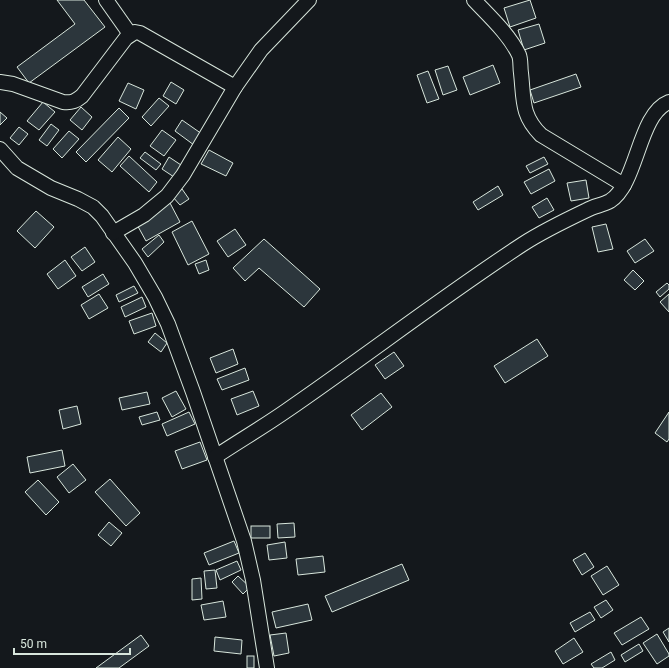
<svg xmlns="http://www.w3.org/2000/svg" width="669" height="668" font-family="Roboto,sans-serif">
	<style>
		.building { fill: #2c363c; stroke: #d8e6dc }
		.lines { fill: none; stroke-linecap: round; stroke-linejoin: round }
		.street-casing { stroke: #d8e6dc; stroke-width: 16 }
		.street { stroke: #14181c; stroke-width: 14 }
	</style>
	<rect width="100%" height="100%" fill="#14181c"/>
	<g class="building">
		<path d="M57 0H84L105 27 29 83 17 67 75 24Z"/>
		<path d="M530 0 536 18 510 27 504 8Z"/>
		<path d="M539 24 545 43 524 50 518 30Z"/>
		<path d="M493 65 500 83 470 95 463 77Z"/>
		<path d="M448 66 457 90 443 95 435 70Z"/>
		<path d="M428 71 439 99 427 103 417 75Z"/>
		<path d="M576 74 581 87 534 103 530 90Z"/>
		<path d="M171 82 184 90 176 104 163 96Z"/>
		<path d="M128 83 144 90 136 109 119 101Z"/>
		<path d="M159 98 169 106 151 126 142 117Z"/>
		<path d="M43 102 55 112 39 130 27 121Z"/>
		<path d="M81 107 92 117 82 130 70 120Z"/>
		<path d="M119 108 129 118 86 162 76 152Z"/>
		<path d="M0 112 7 118 0 125Z"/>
		<path d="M182 120 202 134 194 145 175 131Z"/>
		<path d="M51 124 59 130 47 146 39 140Z"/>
		<path d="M19 127 28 134 19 145 10 138Z"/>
		<path d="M162 130 176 140 164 156 150 146Z"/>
		<path d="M69 131 79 139 62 158 53 149Z"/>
		<path d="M118 137 131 149 112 172 98 160Z"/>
		<path d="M209 150 233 163 226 176 201 164Z"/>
		<path d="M145 152 161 164 156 170 140 158Z"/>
		<path d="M129 156 157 182 149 192 120 166Z"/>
		<path d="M169 157 181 165 174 177 162 169Z"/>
		<path d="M544 157 548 164 530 173 526 166Z"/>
		<path d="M549 169 555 181 531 194 524 182Z"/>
		<path d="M586 180 589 198 571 201 567 183Z"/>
		<path d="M498 186 503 195 478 210 473 202Z"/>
		<path d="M182 189 189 199 180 205 172 196Z"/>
		<path d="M547 198 554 210 539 218 532 207Z"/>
		<path d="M170 203 180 222 146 241 135 221Z"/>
		<path d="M36 211 54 227 35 248 17 231Z"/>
		<path d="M192 221 209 254 188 265 172 232Z"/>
		<path d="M606 224 613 249 598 252 592 227Z"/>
		<path d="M235 229 246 245 228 257 217 241Z"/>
		<path d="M159 235 164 242 148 257 142 249Z"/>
		<path d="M264 239 320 289 304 307 259 268 245 281 233 268Z"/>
		<path d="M645 239 654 251 635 263 627 251Z"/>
		<path d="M85 247 95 262 82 271 71 257Z"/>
		<path d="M65 260 76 276 58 289 47 274Z"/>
		<path d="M206 260 209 270 199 274 195 264Z"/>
		<path d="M633 270 644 281 635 290 624 280Z"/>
		<path d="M103 274 109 284 88 297 82 287Z"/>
		<path d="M667 283 669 285V289L660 297 656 292Z"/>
		<path d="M134 286 138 293 119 302 116 295Z"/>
		<path d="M99 294 108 308 89 319 81 305Z"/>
		<path d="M669 294V312L660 302Z"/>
		<path d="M142 297 146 307 125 317 121 307Z"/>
		<path d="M152 313 156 326 134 334 129 321Z"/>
		<path d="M155 333 167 343 161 352 148 342Z"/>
		<path d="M537 339 548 356 505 383 494 366Z"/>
		<path d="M233 349 238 364 216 373 210 358Z"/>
		<path d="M394 352 404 366 385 379 375 365Z"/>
		<path d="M245 368 249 380 222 390 217 379Z"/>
		<path d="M176 391 186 409 172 417 162 398Z"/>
		<path d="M253 391 259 406 237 415 231 399Z"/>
		<path d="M147 392 150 404 122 410 119 398Z"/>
		<path d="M381 393 392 407 362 430 351 415Z"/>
		<path d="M77 406 81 424 63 429 59 410Z"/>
		<path d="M157 412 160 420 142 425 139 417Z"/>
		<path d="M189 412 195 424 167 436 162 424Z"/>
		<path d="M669 412V439L667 442 655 433Z"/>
		<path d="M200 442 207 460 182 469 175 451Z"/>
		<path d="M62 450 65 466 30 473 27 457Z"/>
		<path d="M73 464 86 480 69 493 57 477Z"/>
		<path d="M110 479 140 513 126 526 95 492Z"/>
		<path d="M38 480 59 502 46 515 25 492Z"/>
		<path d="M109 522 122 533 111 546 98 535Z"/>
		<path d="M294 523 295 537 278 538 277 524Z"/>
		<rect x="251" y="526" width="19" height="12"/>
		<path d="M234 541 239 553 209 565 204 553Z"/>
		<path d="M285 542 287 558 269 560 267 545Z"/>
		<path d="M585 553 594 567 582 575 573 560Z"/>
		<path d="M323 556 325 572 298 575 296 559Z"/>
		<path d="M237 561 241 570 220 580 216 570Z"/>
		<path d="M402 564 409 580 332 612 325 596Z"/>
		<path d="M607 566 619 585 603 595 591 576Z"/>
		<path d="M215 570 217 588 206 589 204 571Z"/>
		<path d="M238 576 250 587 243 594 232 582Z"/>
		<path d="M201 578 202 599 192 600V579Z"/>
		<path d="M606 600 613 610 601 618 594 607Z"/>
		<path d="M223 601 226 617 204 620 201 605Z"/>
		<path d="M308 604 312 620 276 628 272 612Z"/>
		<path d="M590 612 595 620 575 632 570 623Z"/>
		<path d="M641 617 649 629 622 645 614 633Z"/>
		<path d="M669 628V642L663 632Z"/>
		<path d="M286 633 289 653 274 656 270 635Z"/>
		<path d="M657 634 669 654V656L657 664 643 643Z"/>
		<path d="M141 635 149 646 119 668H96Z"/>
		<path d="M215 637 242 640 241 654 214 651Z"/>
		<path d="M574 638 583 652 563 664 555 651Z"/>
		<path d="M639 644 643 651 625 662 621 655Z"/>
		<path d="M611 652 615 660 602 668H594L591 664Z"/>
		<rect x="247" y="656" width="7" height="12"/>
	</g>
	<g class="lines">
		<defs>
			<g id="street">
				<path d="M106 0 130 34"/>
				<path d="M474 0C489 16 509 34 519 55 521 60 520 67 521 73 524 100 521 115 541 135L624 185"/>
				<path d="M0 82 13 84 63 102C72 103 76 101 82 96L126 38 135 32 140 33 235 87"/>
				<path d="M0 149 17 168 51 188 78 199 93 207 102 216 135 263 155 297 168 324 193 392 244 541 253 580 267 668"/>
				<path d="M113 233 144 215 167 196 183 175 235 87 261 50 309 0"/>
				<path d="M215 457C239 441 263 427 286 411 366 356 442 297 523 244 543 231 566 220 587 210 594 206 603 205 610 201 638 183 638 114 669 102"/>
			</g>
		</defs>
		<use href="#street" class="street-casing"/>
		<use href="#street" class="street"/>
	</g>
	<path d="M14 648v6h116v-6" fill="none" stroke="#d8e6dc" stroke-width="2"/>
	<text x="20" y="648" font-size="12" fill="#d8e6dc" stroke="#14181c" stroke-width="3" paint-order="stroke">50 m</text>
</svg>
